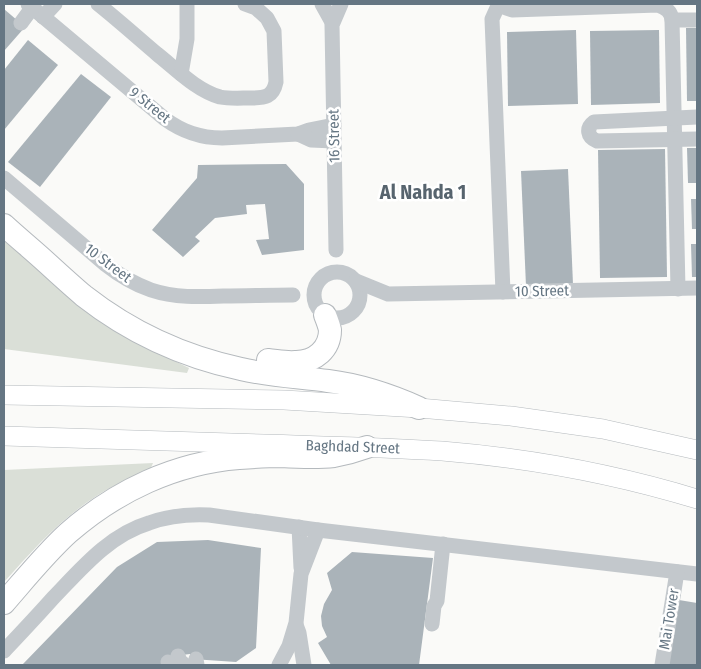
<svg xmlns="http://www.w3.org/2000/svg" width="701" height="669" font-family="'Fira Sans Condensed',sans-serif">
	<style>
		.green { fill: #dadfd7 }
		.building { fill: #aab3b9 }
		.lines { fill: none; stroke-linecap: round; stroke-linejoin: round }
		.major-casing { stroke: #b5babe; stroke-width: 20 }
		.highway-casing { stroke: #b4b9bd; stroke-width: 24 }
		.minor { stroke: #c3c8cc; stroke-width: 15 }
		.major { stroke: #fff; stroke-width: 19 }
		.highway { stroke: #fff; stroke-width: 22 }
		.labels { text-anchor: middle; stroke-width: 5; stroke-linejoin: round; paint-order: stroke }
		.street-label { font-size: 15px; fill: #657683; stroke: #fff }
		.district-label { font-size: 20px; font-weight: bold; fill: #57646e; stroke: #fff }
	</style>
	<rect width="100%" height="100%" fill="#fafaf8"/>
	<g class="green">
		<path d="M4 236 160 354 189 368 187 373 4 349Z"/>
		<path d="M153 463 150 470C133 477 114 485 98 495 61 518 33 550 4 582V470Z"/>
	</g>
	<g class="building">
		<path d="M4 9 25 27 4 51Z"/>
		<path d="M686 28H697V101H687Z"/>
		<path d="M576 30 578 104 508 106 507 32Z"/>
		<path d="M659 30 660 103 591 105 590 31Z"/>
		<path d="M28 40 58 65 4 130V70Z"/>
		<path d="M81 74 111 97 40 187 8 162Z"/>
		<path d="M687 148H697V183H688Z"/>
		<path d="M665 149 667 277 600 278 598 150Z"/>
		<path d="M286 164 304 184V250L262 255 256 240 269 239 265 204 246 205 247 214 215 218 195 237 200 241 183 257 152 230 197 178 198 165Z"/>
		<path d="M568 169 573 284 526 286 521 171Z"/>
		<path d="M691 199H697V229H692Z"/>
		<path d="M691 244H697V277H692Z"/>
		<path d="M208 540 261 548 256 648 236 662 192 659 190 654 174 656 165 665H22L117 567 157 542Z"/>
		<path d="M352 552 433 558 419 665H331L318 643 327 637 322 626 321 616 324 604 332 590 327 573Z"/>
		<path d="M679 600 697 603V665H668Z"/>
	</g>
	<g class="lines">
		<defs>
			<g id="major">
				<path d="M4 395 284 400 419 408 511 416 603 429 697 450"/>
				<path id="s1" d="M4 436C91 439 177 441 264 444 323 446 383 447 442 451 527 458 615 474 697 499"/>
			</g>
			<g id="highway">
				<path d="M4 225C18 238 33 250 47 263 59 274 71 285 84 296 130 332 185 357 241 369 270 376 299 377 328 381 360 385 390 395 419 408"/>
				<path d="M268 360C278 361 287 363 296 362 315 362 330 349 330 330 329 325 327 320 325 315"/>
				<path d="M4 603C25 579 45 554 68 533 116 491 175 463 239 458 253 457 267 456 281 456 298 457 316 458 334 456 345 454 356 451 367 447"/>
			</g>
		</defs>
		<use href="#major" class="major-casing"/>
		<use href="#highway" class="highway-casing"/>
		<g class="minor">
			<path d="M28 4 165 119C183 132 200 138 222 138L298 134 309 130 334 125"/>
			<path d="M98 4C118 20 137 37 157 54 176 69 196 90 220 97 230 99 241 98 251 98 265 98 273 97 276 82L274 31 267 18 256 8 245 4"/>
			<path d="M322 4 332 22"/>
			<path d="M502 4 497 8 492 19 503 292"/>
			<path d="M504 4 506 8 512 10 658 5C666 8 671 11 672 20L678 289"/>
			<path d="M43 17 55 4"/>
			<path d="M672 20H697"/>
			<path d="M21 23 32 8"/>
			<path d="M181 74 187 39V4"/>
			<path d="M697 117 594 122C586 128 587 137 597 141L697 139"/>
			<path d="M298 134 311 140 334 141"/>
			<path d="M4 178 105 264C119 275 134 284 151 290 175 298 199 297 224 296 247 296 270 295 293 295"/>
			<path d="M336 250 332 25 341 4"/>
			<circle cx="337" cy="295" r="23"/>
			<path d="M356 281 388 294 697 288"/>
			<path d="M299 527 301 568"/>
			<path d="M432 624 434 606 437 601 443 544"/>
			<path d="M296 625 299 633 304 665"/>
			<path d="M4 651C20 634 37 616 53 598 81 569 109 535 149 523 168 516 188 514 209 515L318 530 697 574"/>
			<path d="M178 656 180 661 185 665"/>
			<path d="M196 659 197 665"/>
			<path d="M168 662 170 665"/>
			<path d="M279 665 289 646 296 623 301 574 318 530"/>
			<path d="M662 665 677 572"/>
		</g>
		<use href="#major" class="major"/>
		<use href="#highway" class="highway"/>
	</g>
	<g class="labels">
		<g class="street-label">
			<text transform="translate(150 105) rotate(39)" y="5">9 Street</text>
			<text transform="translate(334 136) rotate(-91)" y="5">16 Street</text>
			<text transform="translate(108 263) rotate(37)" y="5">10 Street</text>
			<text transform="translate(542 291) rotate(-1)" y="5">10 Street</text>
			<text dy="5" stroke="none"><textPath href="#s1" startOffset="349">Baghdad Street</textPath></text>
			<text transform="translate(669 619) rotate(-81)" y="5">Mai Tower</text>
		</g>
		<g class="district-label">
			<text x="423" y="199">Al Nahda 1</text>
		</g>
	</g>
	<rect width="701" height="669" fill="none" stroke="#657683" stroke-width="10"/>
</svg>
